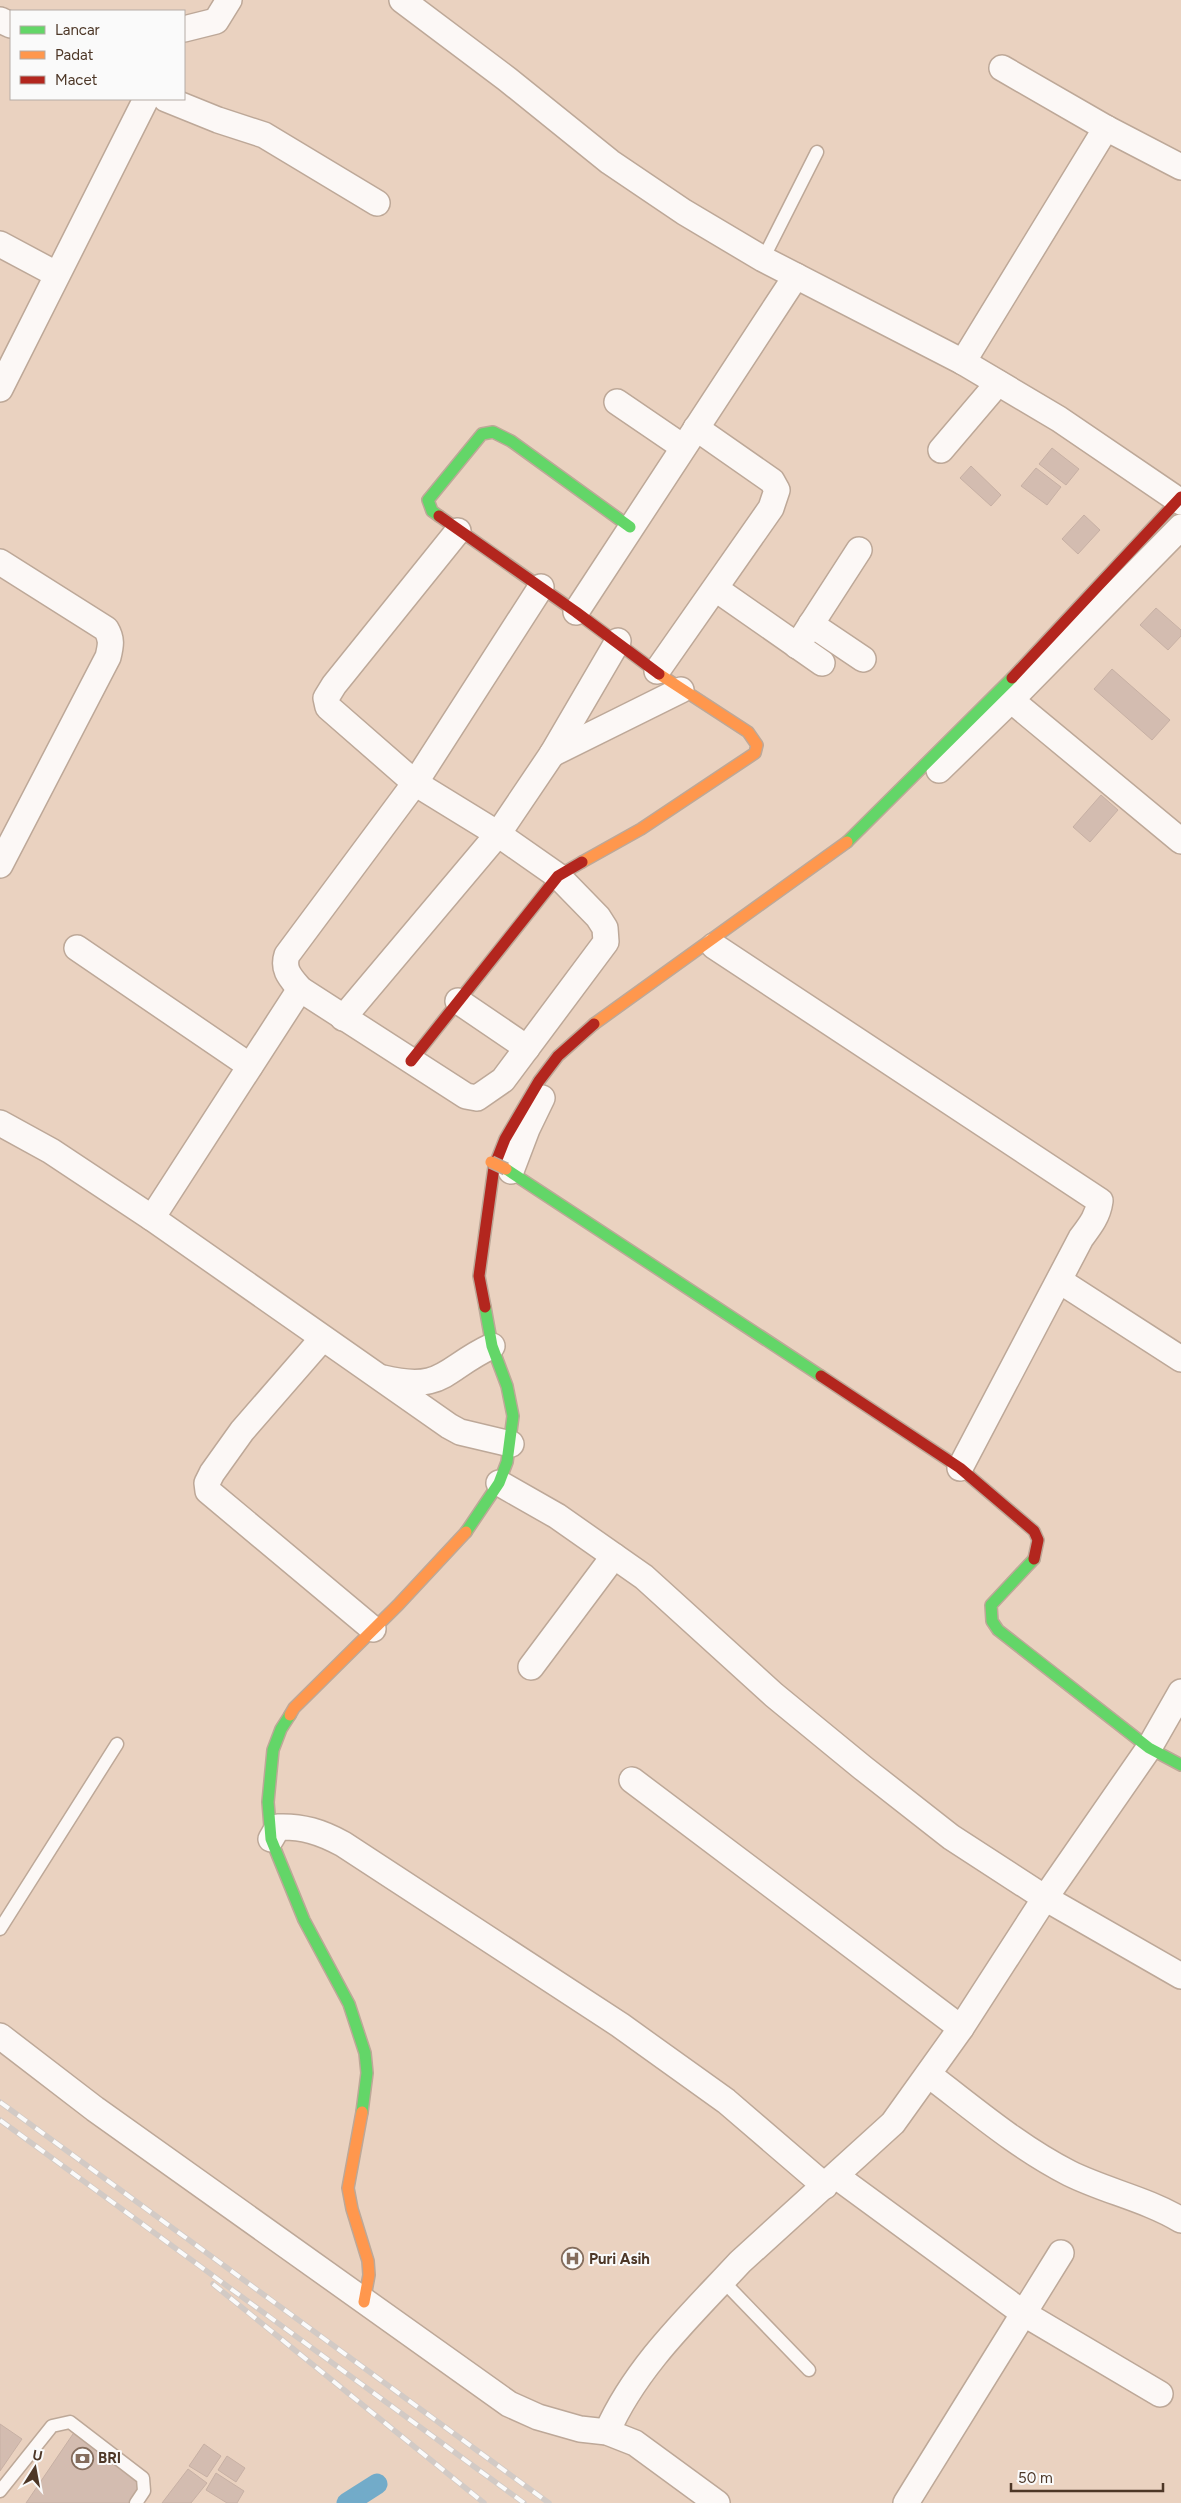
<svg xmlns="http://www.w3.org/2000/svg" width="1181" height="2503" font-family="Figtree,sans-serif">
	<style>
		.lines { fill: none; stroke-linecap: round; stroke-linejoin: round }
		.canal { stroke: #72abc9; stroke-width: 21 }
		.building { fill: #d3bcb0; stroke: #c7b0a4 }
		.lane-casing { stroke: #bda898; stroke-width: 15 }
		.street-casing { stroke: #bda898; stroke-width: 28 }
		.fast-casing { stroke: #bda898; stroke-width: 14 }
		.slow-casing { stroke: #bda898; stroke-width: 14 }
		.jam-casing { stroke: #bda898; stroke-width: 14 }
		.lane { stroke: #fcf8f6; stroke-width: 12 }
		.street { stroke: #fcf8f6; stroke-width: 25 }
		.fast { stroke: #63d668; stroke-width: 11 }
		.slow { stroke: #ff974d; stroke-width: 11 }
		.jam { stroke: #b3261e; stroke-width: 11 }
		.rail-casing { stroke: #d2cac5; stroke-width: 5.5 }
		.rail { stroke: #fafafa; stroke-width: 4; stroke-dasharray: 11; stroke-linecap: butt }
		.slow-bridge-casing { stroke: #bda898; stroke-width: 14; stroke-linecap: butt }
		.slow-bridge { stroke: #ff974d; stroke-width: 11 }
		.labels { text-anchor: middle; stroke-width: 4; stroke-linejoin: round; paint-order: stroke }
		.poi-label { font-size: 15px; font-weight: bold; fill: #4d3727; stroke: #fafafa; text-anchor: start }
	</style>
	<rect width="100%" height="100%" fill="#ead2c0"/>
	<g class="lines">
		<path class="canal" d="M347 2503 377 2484"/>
	</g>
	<g class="building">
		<path d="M1052 448 1079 469 1066 485 1039 464Z"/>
		<path d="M971 466 1001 495 991 506 960 478Z"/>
		<path d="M1036 468 1061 487 1047 505 1021 486Z"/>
		<path d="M1084 515 1100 530 1078 554 1062 539Z"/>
		<path d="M1156 608 1181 630V636L1168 650 1140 625Z"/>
		<path d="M1112 669 1170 720 1152 740 1094 689Z"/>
		<path d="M1101 795 1118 810 1090 842 1073 827Z"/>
		<path d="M0 2424 22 2439 0 2471Z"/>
		<path d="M75 2431 141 2486 129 2503H26Z"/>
		<path d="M204 2444 221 2456 207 2477 189 2466Z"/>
		<path d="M227 2456 245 2468 236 2482 218 2470Z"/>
		<path d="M188 2469 207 2483 191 2503H162Z"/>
		<path d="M216 2473 244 2491 237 2503H227L206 2490Z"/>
	</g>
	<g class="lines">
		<defs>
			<g id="lane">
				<path d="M763 259 817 152"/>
				<path d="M0 1929 117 1744"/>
				<path d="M723 2281 809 2370"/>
				<path d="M0 2491 52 2426 70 2422 143 2478 144 2491 136 2503"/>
			</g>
			<g id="street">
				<path d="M402 0 507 79 610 162 684 212 763 259 963 362 1059 419 1181 502"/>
				<path d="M0 20 11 25"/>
				<path d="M184 29 216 21 229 0"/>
				<path d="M1002 68 1106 128 1181 167"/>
				<path d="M166 99 218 120 264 135 377 203"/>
				<path d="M0 244 56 274"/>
				<path d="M963 362 1106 128"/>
				<path d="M0 389 146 99"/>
				<path d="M617 402 683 447"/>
				<path d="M941 450 998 383"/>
				<path d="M458 531 334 685 326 698 328 707 415 783 541 587"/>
				<path d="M0 562 106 629C112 639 111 645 108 657L0 865"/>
				<path d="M716 589 822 663"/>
				<path d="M576 612 796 276"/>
				<path d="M811 624 863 659"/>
				<path d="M797 646 859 550"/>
				<path d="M657 671 771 508 777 490 772 481 696 428"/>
				<path d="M1011 700 1181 841"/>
				<path d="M552 754 681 690"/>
				<path d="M939 770 1011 700 1181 527"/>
				<path d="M415 783 498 834 558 876 598 917 605 928 606 942 503 1080 477 1098 466 1096 300 989C291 978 282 970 287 955Z"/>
				<path d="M714 946 1100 1201C1098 1216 1090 1226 1081 1238L960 1468"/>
				<path d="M77 948 250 1066"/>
				<path d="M458 1001 527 1048"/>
				<path d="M343 1018 498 834 552 754 618 641"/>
				<path d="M0 1123 51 1151 152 1218 449 1426 460 1432 511 1444"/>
				<path d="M511 1171 527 1129 542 1098"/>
				<path d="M152 1218 300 989"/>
				<path d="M1060 1281 1181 1359"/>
				<path d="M322 1339 242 1431 212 1473 207 1483 208 1491 373 1629"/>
				<path d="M383 1378C444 1393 444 1368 492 1346"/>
				<path d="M499 1483 557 1516 644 1577 774 1695 863 1768 951 1837 1045 1898 1181 1976"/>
				<path d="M531 1667 614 1556"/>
				<path d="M632 1780 961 2028"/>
				<path d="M271 1839 278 1827C302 1826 321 1832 343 1844L620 2025 726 2101 825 2186"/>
				<path d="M0 2036 95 2109 509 2404 538 2417 580 2429 607 2432 635 2443 717 2503"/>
				<path d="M929 2075C974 2109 1018 2147 1069 2173 1105 2191 1146 2199 1181 2220"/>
				<path d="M836 2176 1023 2313 1160 2394"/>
				<path d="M607 2432C636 2366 691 2315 740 2262L893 2123 961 2028 1045 1898 1149 1748 1181 1692"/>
				<path d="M906 2503 1061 2253"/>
			</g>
			<g id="fast">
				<path d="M439 516 432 511 428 500 482 434 493 432 511 441 630 527"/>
				<path d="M847 842 1012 678"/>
				<path d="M506 1169 821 1376"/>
				<path d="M466 1532 499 1483 507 1462 513 1416 507 1386 492 1346 485 1307"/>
				<path d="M1034 1559 991 1605 992 1621 998 1630 1149 1748 1181 1765"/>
				<path d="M290 1715 281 1729 273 1750 268 1802 271 1839 304 1920 349 2004 365 2053 367 2073 362 2112"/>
			</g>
			<g id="slow">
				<path d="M582 862 641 829 755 753 757 745 748 732 659 674"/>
				<path d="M594 1024 847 842"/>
				<path d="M290 1715 294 1708 398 1605 466 1532"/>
				<path d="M362 2112 348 2188 352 2209 368 2261 369 2275 364 2302"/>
			</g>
			<g id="jam">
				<path d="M439 516 576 612 659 674"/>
				<path d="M1012 678 1181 497"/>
				<path d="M411 1061 558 876 582 862"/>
				<path d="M485 1307 479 1276 494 1167 505 1139 539 1081 558 1056 594 1024"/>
				<path d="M821 1376 960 1468 1034 1531 1038 1540 1034 1559"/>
			</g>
		</defs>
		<use href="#lane" class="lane-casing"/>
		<use href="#street" class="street-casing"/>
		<use href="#fast" class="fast-casing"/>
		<use href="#slow" class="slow-casing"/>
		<use href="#jam" class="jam-casing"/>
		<use href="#lane" class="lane"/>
		<use href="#street" class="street"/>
		<use href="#fast" class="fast"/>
		<use href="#slow" class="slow"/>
		<use href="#jam" class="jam"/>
		<defs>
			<g id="rail">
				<path d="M0 2102 549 2503"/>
				<path d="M0 2120 524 2503"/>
				<path d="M213 2284 484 2503"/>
			</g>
		</defs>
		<use href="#rail" class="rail-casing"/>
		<use href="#rail" class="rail"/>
		<defs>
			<path id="slow-bridge" d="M491 1162 506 1169"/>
		</defs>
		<use href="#slow-bridge" class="slow-bridge-casing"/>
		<use href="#slow-bridge" class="slow-bridge"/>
	</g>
	<defs>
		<symbol id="hospital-ring" viewBox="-11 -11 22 22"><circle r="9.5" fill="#fafafa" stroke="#846d5d" stroke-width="1.5"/><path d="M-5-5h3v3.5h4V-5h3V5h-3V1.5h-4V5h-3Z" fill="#846d5d"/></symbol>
		<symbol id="bank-ring" viewBox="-11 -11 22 22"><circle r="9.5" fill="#fafafa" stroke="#846d5d" stroke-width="1.5"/><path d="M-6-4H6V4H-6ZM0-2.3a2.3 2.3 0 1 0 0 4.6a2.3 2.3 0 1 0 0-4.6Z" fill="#846d5d"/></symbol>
	</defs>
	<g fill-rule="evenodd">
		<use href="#hospital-ring" x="560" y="2246" width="25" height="25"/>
		<use href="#bank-ring" x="70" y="2446" width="25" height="25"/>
	</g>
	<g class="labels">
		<g class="poi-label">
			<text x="589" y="2264">Puri Asih</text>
			<text x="98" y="2463">BRI</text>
		</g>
	</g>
	<rect x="10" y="10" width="175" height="90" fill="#fafafa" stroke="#b5aca6"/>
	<rect x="20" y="26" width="25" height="8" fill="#63d668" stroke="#b5aca6"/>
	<text x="55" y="35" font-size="15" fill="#4d3727">Lancar</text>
	<rect x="20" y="51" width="25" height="8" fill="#ff974d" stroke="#b5aca6"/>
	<text x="55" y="60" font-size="15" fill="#4d3727">Padat</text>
	<rect x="20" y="76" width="25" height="8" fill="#b3261e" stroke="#b5aca6"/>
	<text x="55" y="85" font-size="15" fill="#4d3727">Macet</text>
	<g transform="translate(35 2468) rotate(11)" stroke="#fafafa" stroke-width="4" paint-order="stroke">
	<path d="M0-4L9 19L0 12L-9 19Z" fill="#4d3727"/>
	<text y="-8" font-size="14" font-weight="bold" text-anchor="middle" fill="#4d3727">U</text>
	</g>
	<path d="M1011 2483v8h152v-8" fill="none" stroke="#4d3727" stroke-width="2.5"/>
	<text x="1018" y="2483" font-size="15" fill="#4d3727" stroke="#fafafa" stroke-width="4" paint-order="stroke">50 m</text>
</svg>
